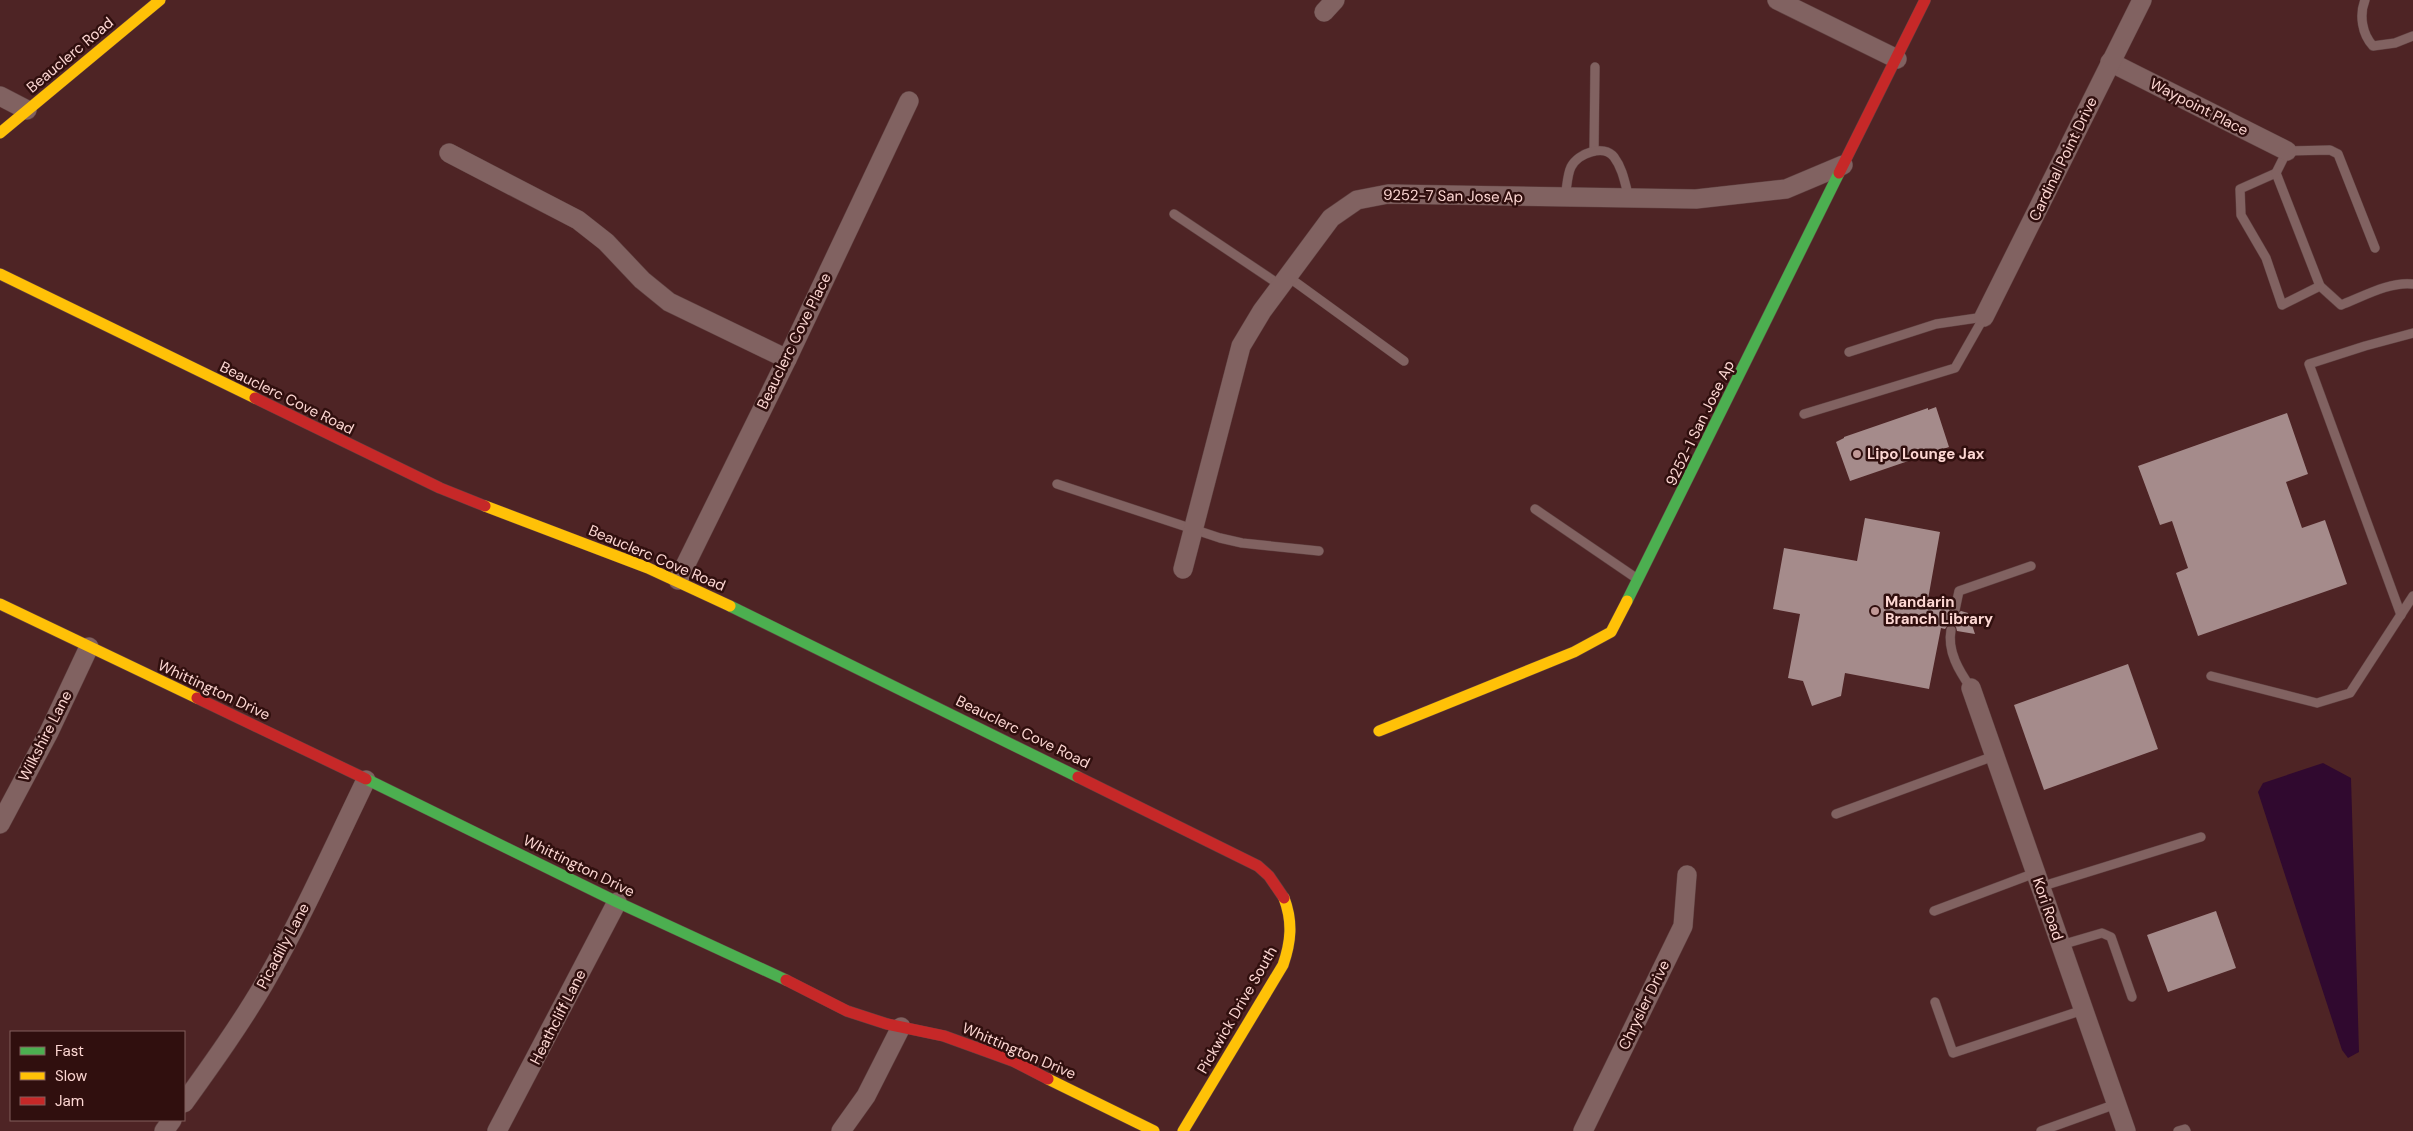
<svg xmlns="http://www.w3.org/2000/svg" width="2413" height="1131" font-family="'DM Sans',sans-serif">
	<style>
		.water { fill: #30092f }
		.building { fill: #a58b8b }
		.lines { fill: none; stroke-linecap: round; stroke-linejoin: round }
		.lane-casing { stroke: #604141; stroke-width: 10 }
		.street-casing { stroke: #604141; stroke-width: 20 }
		.fast-casing { stroke: #604141; stroke-width: 12 }
		.slow-casing { stroke: #604141; stroke-width: 12 }
		.jam-casing { stroke: #604141; stroke-width: 12 }
		.lane { stroke: #816261; stroke-width: 9 }
		.street { stroke: #816261; stroke-width: 19 }
		.fast { stroke: #4caf50; stroke-width: 11 }
		.slow { stroke: #ffc107; stroke-width: 11 }
		.jam { stroke: #c62828; stroke-width: 11 }
		.poi-dot { fill: #c09896; stroke: #300f0e; stroke-width: 2 }
		.labels { text-anchor: middle; stroke-width: 5; stroke-linejoin: round; paint-order: stroke }
		.street-label { font-size: 15px; fill: #fdd7d3; stroke: #300f0e }
		.poi-label { font-size: 15px; font-weight: bold; fill: #fdd7d3; stroke: #300f0e; text-anchor: start }
	</style>
	<rect width="100%" height="100%" fill="#4e2425"/>
	<path class="water" d="M2323 763 2351 778 2359 1052 2348 1058 2342 1050 2258 792 2263 783Z"/>
	<g class="building">
		<path d="M1936 407 1949 447 1850 481 1836 442 1844 438V437L1928 408V410Z"/>
		<path d="M2287 413 2308 474 2286 482 2302 528 2325 520 2347 584 2198 636 2176 573 2188 568 2172 521 2160 525 2138 466Z"/>
		<path d="M1865 518 1940 532 1927 605 1949 609 1951 614 1954 616 1961 611 1968 613 1975 634 1957 631 1956 627 1952 624 1948 625 1945 629 1941 628 1929 689 1845 673 1841 696 1812 706 1803 681 1788 678 1800 614 1773 609 1784 548 1857 561Z"/>
		<path d="M2128 664 2158 749 2044 790 2014 705Z"/>
		<path d="M2216 911 2236 968 2168 992 2147 935Z"/>
	</g>
	<g class="lines">
		<defs>
			<g id="lane">
				<path d="M2365 0C2359 15 2362 34 2373 46L2395 43 2413 36"/>
				<path d="M1594 151 1595 67"/>
				<path d="M2276 173 2240 189 2241 215 2266 258 2282 305 2320 286"/>
				<path d="M1565 197C1567 188 1567 175 1571 167 1578 153 1604 144 1614 157 1623 169 1625 184 1629 198"/>
				<path d="M1174 214 1280 285"/>
				<path d="M2375 248 2338 154 2330 150 2287 151 2276 173 2320 286 2341 305C2362 297 2390 281 2413 284"/>
				<path d="M1287 276 1404 361"/>
				<path d="M1849 352 1936 324 1984 317"/>
				<path d="M1804 414 1955 368 1984 317"/>
				<path d="M1057 484 1220 538 1242 543 1319 551"/>
				<path d="M1535 509 1636 578"/>
				<path d="M1955 610 1959 591 2031 566"/>
				<path d="M2401 615 2309 364 2365 346 2413 333"/>
				<path d="M1951 630C1947 651 1959 671 1971 688"/>
				<path d="M2211 676 2317 703 2350 693 2413 596"/>
				<path d="M1836 814 1994 756"/>
				<path d="M2040 887 2201 837"/>
				<path d="M1934 911 2035 873"/>
				<path d="M2061 945 2102 933 2111 937 2132 997"/>
				<path d="M1935 1002 1953 1053 2083 1010"/>
				<path d="M2041 1131 2116 1104"/>
				<path d="M2178 1131 2185 1129 2186 1131"/>
			</g>
			<g id="street">
				<path d="M1777 0 1897 59"/>
				<path d="M1324 12 1335 0"/>
				<path d="M2110 62 2287 151"/>
				<path d="M0 96 27 110"/>
				<path d="M449 153 578 220 606 242 642 280 669 302 787 359"/>
				<path d="M1984 317 2142 0"/>
				<path d="M1183 569 1241 346 1262 311 1331 218 1357 200 1388 194 1696 199 1786 189 1843 165"/>
				<path d="M678 580 787 359 909 101"/>
				<path d="M1971 688 2126 1131"/>
				<path d="M0 824 49 732 89 647"/>
				<path d="M184 1103C212 1064 240 1025 264 984 302 918 333 848 366 780"/>
				<path d="M164 1131 172 1120"/>
				<path d="M497 1131 617 902"/>
				<path d="M841 1131 866 1096 901 1027"/>
				<path d="M1583 1131 1683 926 1687 875"/>
			</g>
			<g id="fast">
				<path d="M1627 601 1839 173"/>
				<path d="M730 606 1078 777"/>
				<path d="M366 779 617 902 786 980"/>
			</g>
			<g id="slow">
				<path d="M0 133 160 0"/>
				<path d="M0 274 255 398"/>
				<path d="M485 506 648 568 730 606"/>
				<path d="M0 604 197 698"/>
				<path d="M1379 731 1574 652 1611 632 1627 601"/>
				<path d="M1048 1079 1154 1131"/>
				<path d="M1183 1131 1283 965C1291 942 1293 922 1284 898"/>
			</g>
			<g id="jam">
				<path d="M1839 173 1925 0"/>
				<path d="M255 398 440 488 485 506"/>
				<path d="M197 698 366 779"/>
				<path d="M1078 777 1258 866 1269 876 1284 898"/>
				<path d="M786 980 847 1011 887 1024 944 1036 1013 1061 1048 1079"/>
			</g>
		</defs>
		<use href="#lane" class="lane-casing"/>
		<use href="#street" class="street-casing"/>
		<use href="#fast" class="fast-casing"/>
		<use href="#slow" class="slow-casing"/>
		<use href="#jam" class="jam-casing"/>
		<use href="#lane" class="lane"/>
		<use href="#street" class="street"/>
		<use href="#fast" class="fast"/>
		<use href="#slow" class="slow"/>
		<use href="#jam" class="jam"/>
	</g>
	<g class="poi-dot">
		<circle cx="1857" cy="454" r="5"/>
		<circle cx="1875" cy="611" r="5"/>
	</g>
	<g class="labels">
		<g class="street-label">
			<text transform="translate(70 55) rotate(-40)" y="5">Beauclerc Road</text>
			<text transform="translate(2199 107) rotate(27)" y="5">Waypoint Place</text>
			<text transform="translate(2063 159) rotate(-64)" y="5">Cardinal Point Drive</text>
			<text transform="translate(1453 196) rotate(1)" y="5">9252-7 San Jose Ap</text>
			<text transform="translate(794 341) rotate(-64)" y="5">Beauclerc Cove Place</text>
			<text transform="translate(287 398) rotate(26)" y="5">Beauclerc Cove Road</text>
			<text transform="translate(1700 423) rotate(-64)" y="5">9252-1 San Jose Ap</text>
			<text transform="translate(657 558) rotate(23)" y="5">Beauclerc Cove Road</text>
			<text transform="translate(214 690) rotate(25)" y="5">Whittington Drive</text>
			<text transform="translate(1023 732) rotate(26)" y="5">Beauclerc Cove Road</text>
			<text transform="translate(45 736) rotate(-63)" y="5">Wilkshire Lane</text>
			<text transform="translate(579 866) rotate(26)" y="5">Whittington Drive</text>
			<text transform="translate(2048 909) rotate(71)" y="5">Kori Road</text>
			<text transform="translate(283 946) rotate(-62)" y="5">Picadilly Lane</text>
			<text transform="translate(1644 1005) rotate(-64)" y="5">Chrysler Drive</text>
			<text transform="translate(1237 1010) rotate(-60)" y="5">Pickwick Drive South</text>
			<text transform="translate(558 1017) rotate(-63)" y="5">Heathcliff Lane</text>
			<text transform="translate(1019 1051) rotate(23)" y="5">Whittington Drive</text>
		</g>
		<g class="poi-label">
			<text x="1867" y="459">Lipo Lounge Jax</text>
			<text x="1885" y="607">Mandarin<tspan x="1885" dy="17">Branch Library</tspan></text>
		</g>
	</g>
	<rect x="10" y="1031" width="175" height="90" fill="#300f0e" stroke="#825f5d"/>
	<rect x="20" y="1047" width="25" height="8" fill="#4caf50" stroke="#825f5d"/>
	<text x="55" y="1056" font-size="15" fill="#fdd7d3">Fast</text>
	<rect x="20" y="1072" width="25" height="8" fill="#ffc107" stroke="#825f5d"/>
	<text x="55" y="1081" font-size="15" fill="#fdd7d3">Slow</text>
	<rect x="20" y="1097" width="25" height="8" fill="#c62828" stroke="#825f5d"/>
	<text x="55" y="1106" font-size="15" fill="#fdd7d3">Jam</text>
</svg>
